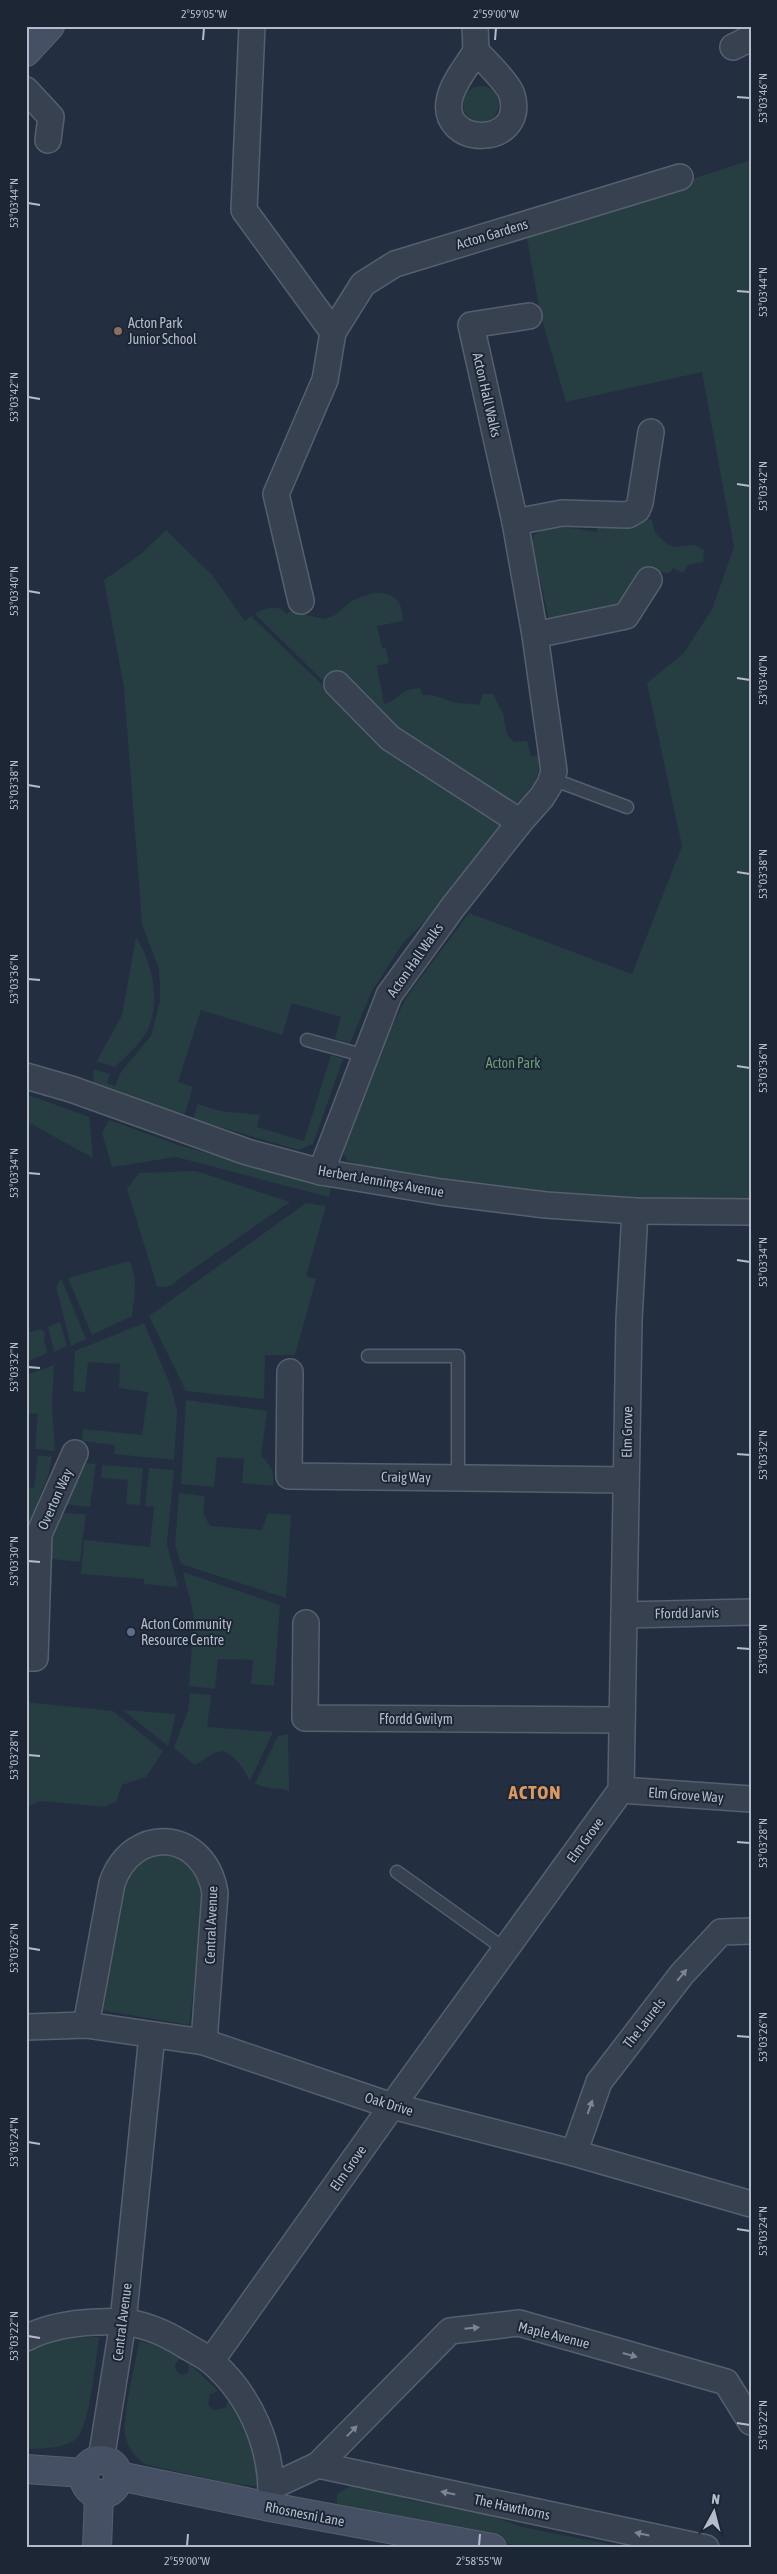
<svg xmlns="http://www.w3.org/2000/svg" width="777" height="2574" font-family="'Asap Condensed',sans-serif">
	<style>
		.green { fill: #263d42 }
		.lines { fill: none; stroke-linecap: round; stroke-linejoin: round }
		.lane-casing { stroke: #565f6e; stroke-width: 15 }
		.street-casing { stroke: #565f6e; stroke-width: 28 }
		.secondary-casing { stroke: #565f6e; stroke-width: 30 }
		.lane { stroke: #384150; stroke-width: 12 }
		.street { stroke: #384150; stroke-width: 25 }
		.secondary { stroke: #465064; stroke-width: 28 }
		.oneway { fill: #7c8594 }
		.ticks { fill: none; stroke: #b4bccb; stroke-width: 2 }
		.education-dot { fill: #8d6e63; stroke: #1d2635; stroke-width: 2 }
		.service-dot { fill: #5c6f8a; stroke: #1d2635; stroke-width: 2 }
		.labels { text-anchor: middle; stroke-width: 4; stroke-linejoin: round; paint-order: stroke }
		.street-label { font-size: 14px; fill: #b4bccb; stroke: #1d2635 }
		.poi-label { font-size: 14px; fill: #b4bccb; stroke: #1d2635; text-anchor: start }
		.park-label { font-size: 14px; fill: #6a9d77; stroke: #1d2635 }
		.district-label { font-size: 19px; font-weight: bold; letter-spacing: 1px; fill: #db985f; stroke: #1d2635 }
		.neatline { fill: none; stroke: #b4bccb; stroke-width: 2 }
		.ticks-label { font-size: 12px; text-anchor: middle; fill: #b4bccb }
	</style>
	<rect width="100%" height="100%" fill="#232f41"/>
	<g class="green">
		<circle cx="481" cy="104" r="18"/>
		<path d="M751 160V1205L610 1201 356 1169 357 1163 349 1162 342 1152 376 1059 407 996 469 913 632 974 682 846 647 683 684 653 712 609 734 547 702 372 566 402 540 313 526 232Z"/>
		<path d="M645 518 652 520 655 533 667 544 675 547 694 545 704 550 703 562 688 565 683 573 673 568 670 573 659 572 632 604 550 623 532 545 534 535C549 523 579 529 597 532L598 519Z"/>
		<path d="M166 530 212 575 245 621 251 616 384 744 505 820 429 917 403 943 372 991 350 1043 335 1039 341 1017 292 1003 282 1035 201 1010 178 1082 193 1087 184 1116 103 1088 93 1081 94 1069 110 1074 107 1083 115 1086 121 1072 151 1036 160 1001V985L159 969 142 924 124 688 104 580 141 554Z"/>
		<path d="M373 593C393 592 403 599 403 621L377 626 382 648H386L389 663 377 666 384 704C402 699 396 690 420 688L422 695C436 693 445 701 458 703 466 704 471 703 479 705L483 694H493L503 713 507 734 514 742 527 741 531 756 541 755C541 778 530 792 513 807L385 742 255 614C264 608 271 607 282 609L286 614 291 611 324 619 335 615 353 600Z"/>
		<path d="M136 937C152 961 161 1001 148 1029 141 1044 127 1055 115 1067L97 1062 98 1059 122 1015Z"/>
		<path d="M331 1055 343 1059 313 1144 298 1150 193 1119 198 1104 220 1111 260 1115 257 1127 304 1141Z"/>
		<path d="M26 1094 89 1117 93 1158 26 1121Z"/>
		<path d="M109 1120 178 1145 331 1187 329 1197 176 1157 112 1167 102 1133Z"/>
		<path d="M196 1171 290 1202 180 1278C172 1286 168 1289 157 1286L127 1189 139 1173Z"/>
		<path d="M306 1203 326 1206 306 1276 316 1279 295 1355H265L264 1399 186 1391 149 1316Z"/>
		<path d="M129 1261C139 1279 134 1296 132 1316L92 1335 68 1278Z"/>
		<path d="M61 1278 86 1339 71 1346 56 1287Z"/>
		<path d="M60 1322 67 1346 54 1352 48 1327Z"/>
		<path d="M144 1323 171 1387 177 1411 174 1460 114 1454 115 1445 82 1441 83 1429 142 1435 148 1392 119 1388 120 1364 88 1362 85 1392 73 1391 75 1351Z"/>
		<path d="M41 1329 45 1333 44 1339 47 1353 26 1362V1333Z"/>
		<path d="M54 1365 52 1405 55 1451 35 1449 38 1414 26 1413V1375Z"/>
		<path d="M186 1400 267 1411 261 1456C271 1465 275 1472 273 1486L242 1483 244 1459 217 1457 214 1487 181 1484Z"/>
		<path d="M38 1455 52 1457 48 1476 26 1531V1487L34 1488Z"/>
		<path d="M84 1463 96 1464 90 1507 65 1504Z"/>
		<path d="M102 1465 143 1468 140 1505 126 1504 128 1480 101 1478Z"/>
		<path d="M149 1468 174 1470 167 1544 178 1587 144 1584V1579L81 1574 84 1540 150 1547 154 1507 145 1506Z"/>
		<path d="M179 1493 205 1496 203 1513 210 1526 262 1530 268 1513 291 1515 286 1598 181 1564 175 1545Z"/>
		<path d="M62 1513 86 1514 80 1562 44 1558Z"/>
		<path d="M183 1572 280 1605 274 1686 251 1684 253 1660 218 1659 215 1689 189 1686 194 1616Z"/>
		<path d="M190 1693 211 1695 207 1727 273 1732 250 1781C243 1767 237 1759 224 1751L214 1753 195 1765 174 1748 188 1711Z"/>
		<path d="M26 1702 113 1711 163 1751 146 1777 122 1785 116 1802 105 1807 40 1801 26 1807Z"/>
		<path d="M123 1710 176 1714 168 1746Z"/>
		<path d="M288 1734 289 1791C278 1787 264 1790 255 1783L278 1736Z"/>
		<path d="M160 1855 187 1857 207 1889 189 2025 100 2010 123 1875 145 1856Z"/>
		<path d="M99 2337C96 2358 90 2427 76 2439 64 2449 41 2448 26 2449V2349L69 2338Z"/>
		<path d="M139 2341 161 2347 181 2358 175 2364 176 2371 182 2375 188 2373 189 2363 218 2391 210 2394 208 2405 214 2410 225 2408 228 2401 246 2425 261 2482 256 2486 232 2484 144 2464C135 2457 127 2446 125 2435 122 2417 136 2362 139 2341Z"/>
		<path d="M353 2485 370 2486 409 2500 479 2512 522 2527 628 2548H529L336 2510 337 2494Z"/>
	</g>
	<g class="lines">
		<defs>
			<g id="lane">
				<path d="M552 779 627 807"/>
				<path d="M307 1040 366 1056"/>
				<path d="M368 1356H458V1477"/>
				<path d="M397 1872 506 1950"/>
			</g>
			<g id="street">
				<path d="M252 26 244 210 333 332 325 380 276 494 301 601"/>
				<path d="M475 26 476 51"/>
				<path d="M733 47 751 38"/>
				<path d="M476 51C485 61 509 84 512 95 527 149 437 148 450 97 454 81 468 65 476 51Z"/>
				<path d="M26 90 51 117 48 140"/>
				<path d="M333 332 363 284 395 264 680 177"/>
				<path d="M515 522 562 513 628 515 637 510 640 503 651 432"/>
				<path d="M535 635 626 616 649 580"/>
				<path d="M337 684 390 738 520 822"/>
				<path d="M26 1076 71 1089 247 1152 321 1172 441 1192 546 1205 635 1211 751 1212"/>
				<path d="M321 1172 389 995 453 907 520 822 542 797 550 784 554 771 535 635 515 522 471 325 529 316"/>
				<path d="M290 1372 289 1476 626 1480"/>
				<path d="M624 1615 751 1612"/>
				<path d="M306 1623 305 1718 622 1720"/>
				<path d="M26 1658H35L39 1534 75 1453"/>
				<path d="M621 1790 751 1799"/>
				<path d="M86 2025 112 1883C133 1823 205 1830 215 1893L204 2042"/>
				<path d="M26 2027 86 2025 204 2042 392 2106 574 2153 751 2204"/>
				<path d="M574 2153 599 2082 682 1974 721 1932 751 1931"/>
				<path d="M26 2338C47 2327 73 2323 96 2322 105 2322 114 2321 123 2322 144 2324 165 2333 183 2344 192 2350 204 2355 212 2362 252 2397 273 2449 271 2501"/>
				<path d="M211 2361 392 2106 621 1790 629 1320 635 1211"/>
				<path d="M101 2460 123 2322 152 2035"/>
				<path d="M318 2465 706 2548"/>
				<path d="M271 2487 318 2465 450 2331 519 2323 726 2382 751 2422"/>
			</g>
			<g id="secondary">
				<path d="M26 52 50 26"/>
				<circle cx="101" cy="2477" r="17"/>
				<path d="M26 2469 84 2473"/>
				<path d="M119 2476 270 2507 492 2548"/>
				<path d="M97 2548 99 2495"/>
			</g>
		</defs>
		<use href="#lane" class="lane-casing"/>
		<use href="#street" class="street-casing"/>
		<use href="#secondary" class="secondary-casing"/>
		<use href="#lane" class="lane"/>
		<use href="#street" class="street"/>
		<use href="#secondary" class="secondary"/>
	</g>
	<defs><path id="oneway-solid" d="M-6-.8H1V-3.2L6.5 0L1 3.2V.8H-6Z" transform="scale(1.25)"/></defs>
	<g class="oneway">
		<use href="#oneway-solid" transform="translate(682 1975) rotate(-50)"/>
		<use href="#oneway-solid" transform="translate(590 2107) rotate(-71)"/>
		<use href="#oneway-solid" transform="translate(472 2328) rotate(-6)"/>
		<use href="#oneway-solid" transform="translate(630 2355) rotate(16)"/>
		<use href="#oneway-solid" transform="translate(352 2431) rotate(-46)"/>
		<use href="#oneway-solid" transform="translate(448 2493) rotate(-168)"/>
		<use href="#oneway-solid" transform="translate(642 2534) rotate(-168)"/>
	</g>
	<path class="ticks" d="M203 40 204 28M495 40 496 28M737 97 750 98M28 203 40 205M737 291 750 292M28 397 40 399M737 484 750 486M28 591 40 593M737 678 750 680M28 785 40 787M737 872 750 874M28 979 40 980M737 1066 750 1068M28 1173 40 1174M737 1260 750 1262M28 1367 40 1368M737 1454 750 1455M28 1561 40 1562M737 1648 750 1649M28 1755 40 1756M737 1842 750 1843M28 1948 40 1950M737 2036 750 2037M28 2142 40 2144M737 2229 750 2231M28 2336 40 2338M737 2423 750 2425M187 2546 188 2534M479 2546 480 2534"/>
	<circle class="education-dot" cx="118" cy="331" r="5"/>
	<circle class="service-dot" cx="131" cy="1632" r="5"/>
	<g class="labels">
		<g class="street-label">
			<text transform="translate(492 234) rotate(-17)" y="5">Acton Gardens</text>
			<text transform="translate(487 395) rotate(77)" y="5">Acton Hall Walks</text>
			<text transform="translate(415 960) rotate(-55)" y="5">Acton Hall Walks</text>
			<text transform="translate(381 1181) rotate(10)" y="5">Herbert Jennings Avenue</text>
			<text transform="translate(627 1432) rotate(-89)" y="5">Elm Grove</text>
			<text transform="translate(406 1477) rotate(1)" y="5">Craig Way</text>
			<text transform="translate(55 1499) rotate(-66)" y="5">Overton Way</text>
			<text transform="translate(687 1613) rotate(-1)" y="5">Ffordd Jarvis</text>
			<text x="416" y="1724">Ffordd Gwilym</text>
			<text transform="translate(686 1795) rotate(4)" y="5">Elm Grove Way</text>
			<text transform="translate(585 1840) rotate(-54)" y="5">Elm Grove</text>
			<text transform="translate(211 1925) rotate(-88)" y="5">Central Avenue</text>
			<text transform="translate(644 2023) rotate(-52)" y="5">The Laurels</text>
			<text transform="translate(389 2104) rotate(17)" y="5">Oak Drive</text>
			<text transform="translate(348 2168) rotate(-55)" y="5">Elm Grove</text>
			<text transform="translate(122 2322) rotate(-83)" y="5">Central Avenue</text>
			<text transform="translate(554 2335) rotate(14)" y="5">Maple Avenue</text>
			<text transform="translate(512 2507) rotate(12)" y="5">The Hawthorns</text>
			<text transform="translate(305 2514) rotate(11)" y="5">Rhosnesni Lane</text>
		</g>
		<g class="poi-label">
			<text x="128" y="328">Acton Park<tspan x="128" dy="16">Junior School</tspan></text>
			<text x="141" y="1629">Acton Community<tspan x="141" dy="16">Resource Centre</tspan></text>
		</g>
		<g class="park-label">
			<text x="513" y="1068">Acton Park</text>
		</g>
		<g class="district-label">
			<text x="535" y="1799">ACTON</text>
		</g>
	</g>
	<rect width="777" height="2574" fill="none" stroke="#1d2635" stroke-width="55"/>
	<g transform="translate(714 2512) rotate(7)" stroke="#1d2635" stroke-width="4" paint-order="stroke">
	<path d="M0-4L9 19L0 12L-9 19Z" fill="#b4bccb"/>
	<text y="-8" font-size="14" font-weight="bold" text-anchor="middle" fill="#b4bccb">N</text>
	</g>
	<rect x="28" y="28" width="722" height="2518" class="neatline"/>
	<g class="ticks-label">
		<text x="204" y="18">2°59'05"W</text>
		<text x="496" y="18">2°59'00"W</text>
		<text transform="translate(763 98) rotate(-90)" y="4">53°03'46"N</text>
		<text transform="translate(14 203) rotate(-90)" y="4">53°03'44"N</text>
		<text transform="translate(763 292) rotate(-90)" y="4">53°03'44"N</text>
		<text transform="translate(14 397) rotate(-90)" y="4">53°03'42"N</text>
		<text transform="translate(763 486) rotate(-90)" y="4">53°03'42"N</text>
		<text transform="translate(14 591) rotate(-90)" y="4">53°03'40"N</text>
		<text transform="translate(763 680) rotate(-90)" y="4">53°03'40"N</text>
		<text transform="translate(14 785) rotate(-90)" y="4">53°03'38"N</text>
		<text transform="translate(763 874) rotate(-90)" y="4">53°03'38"N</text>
		<text transform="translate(14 979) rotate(-90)" y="4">53°03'36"N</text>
		<text transform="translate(763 1068) rotate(-90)" y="4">53°03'36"N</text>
		<text transform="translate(14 1173) rotate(-90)" y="4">53°03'34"N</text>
		<text transform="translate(763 1262) rotate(-90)" y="4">53°03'34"N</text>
		<text transform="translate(14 1367) rotate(-90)" y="4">53°03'32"N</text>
		<text transform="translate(763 1455) rotate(-90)" y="4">53°03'32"N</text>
		<text transform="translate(14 1561) rotate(-90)" y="4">53°03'30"N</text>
		<text transform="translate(763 1649) rotate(-90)" y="4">53°03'30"N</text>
		<text transform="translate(14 1755) rotate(-90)" y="4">53°03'28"N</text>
		<text transform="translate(763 1843) rotate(-90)" y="4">53°03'28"N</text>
		<text transform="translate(14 1948) rotate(-90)" y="4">53°03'26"N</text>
		<text transform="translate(763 2037) rotate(-90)" y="4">53°03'26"N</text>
		<text transform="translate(14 2142) rotate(-90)" y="4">53°03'24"N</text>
		<text transform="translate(763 2231) rotate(-90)" y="4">53°03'24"N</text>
		<text transform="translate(14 2336) rotate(-90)" y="4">53°03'22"N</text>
		<text transform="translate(763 2425) rotate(-90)" y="4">53°03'22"N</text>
		<text x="187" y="2565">2°59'00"W</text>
		<text x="479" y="2565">2°58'55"W</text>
	</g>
</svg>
